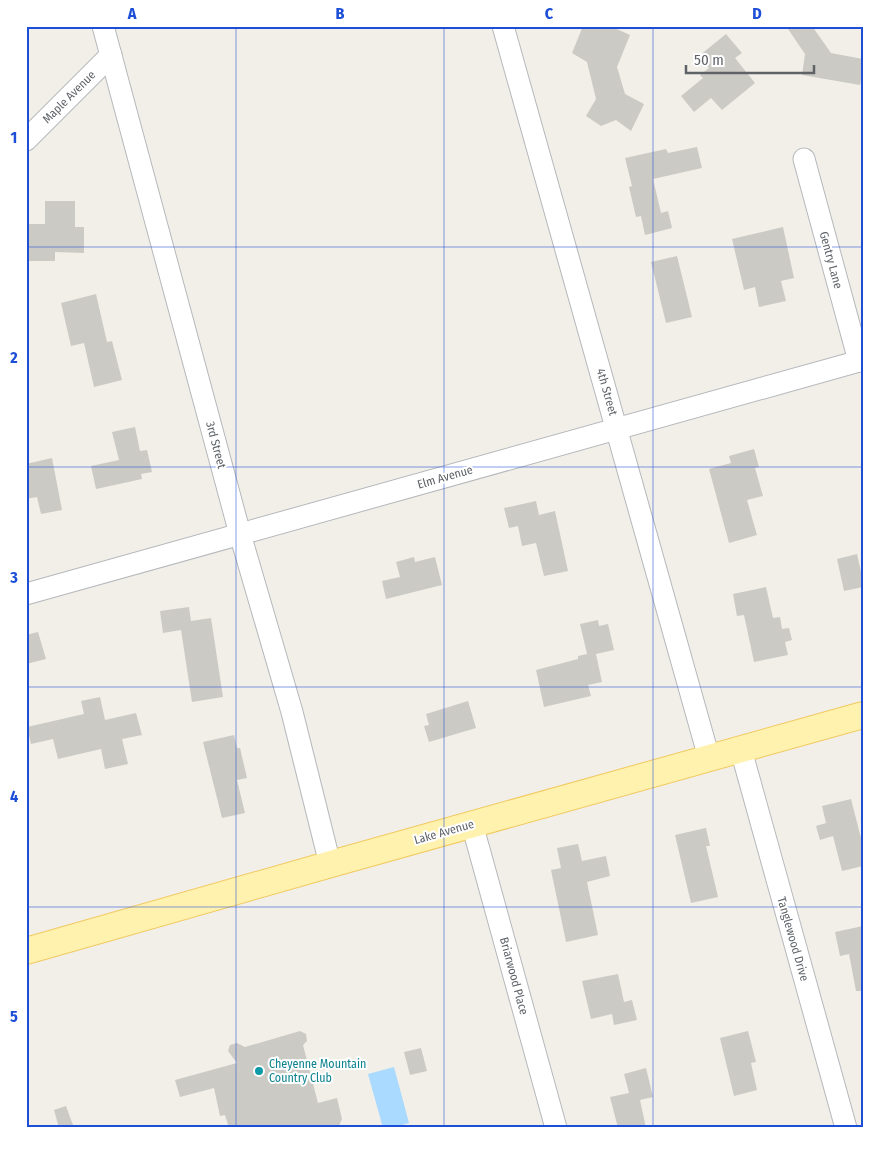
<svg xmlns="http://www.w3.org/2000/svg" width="889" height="1154" font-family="'Fira Sans Condensed',sans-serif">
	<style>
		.water { fill: #aadaff }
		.building { fill: #cccac5 }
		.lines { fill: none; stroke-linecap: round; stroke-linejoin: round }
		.minor-casing { stroke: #b5b8bc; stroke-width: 23 }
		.major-casing { stroke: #f2c960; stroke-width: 28 }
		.minor { stroke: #fff; stroke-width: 21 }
		.major { stroke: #fff2af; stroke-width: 26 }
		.grid { fill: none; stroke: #1d4ed8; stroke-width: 1; stroke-opacity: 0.55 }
		.culture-dot { fill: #0f9aa8; stroke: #fff; stroke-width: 2 }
		.labels { text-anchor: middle; stroke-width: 4; stroke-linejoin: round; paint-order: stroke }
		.street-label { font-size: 12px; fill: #5f6368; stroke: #fff }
		.culture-label { font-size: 12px; fill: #0d838f; stroke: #fff; text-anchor: start }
		.neatline { fill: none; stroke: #1d4ed8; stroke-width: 2 }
		.grid-label { font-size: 16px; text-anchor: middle; font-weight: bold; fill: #1d4ed8 }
	</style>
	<rect width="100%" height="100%" fill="#f1efe8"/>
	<path class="water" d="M394 1067 409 1123 391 1128H383L368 1074Z"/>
	<g class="building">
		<path d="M583 26H610L630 35 617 67 625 94 644 104 631 131 616 120 601 126 586 116 596 99 587 62 572 53Z"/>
		<path d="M786 26H812L831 53 863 59V69L860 85 802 75 805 54Z"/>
		<path d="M726 34 742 53 735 58 755 83 722 110 711 98 694 112 681 96 703 78 700 75 709 68 699 56Z"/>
		<path d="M697 147 702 168 653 179 661 213 668 211 672 228 645 235 641 216 636 217 629 187 632 186 625 158 666 149 668 153Z"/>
		<path d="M45 201H75V227H84V253L55 252V261H26L27 224H45Z"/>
		<path d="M783 227 794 278 781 281 786 301 759 307 755 287 744 290 732 239Z"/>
		<path d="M677 256 692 317 666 323 651 262Z"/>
		<path d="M96 294 107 342 112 341 122 380 94 387 84 343 71 346 61 303Z"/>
		<path d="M135 427 140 451 147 450 152 472 141 474 142 479 96 489 91 466 119 460 112 432Z"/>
		<path d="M754 449 759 467 755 468 763 496 747 500 757 535 729 543 709 469 731 463 729 456Z"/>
		<path d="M52 458 62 510 41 514 37 497 26 499V464Z"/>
		<path d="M536 501 539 515 555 511 568 571 544 576 536 543 522 546 518 526 509 528 504 508Z"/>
		<path d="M857 554 863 581V587L844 591 837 559Z"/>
		<path d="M414 557 415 562 435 557 442 585 386 599 382 581 400 577 396 562Z"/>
		<path d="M766 587 773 618 780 617 782 629 789 628 792 640 785 642 788 655 754 662 744 615 737 616 733 594Z"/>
		<path d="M189 607 191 621 211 618 223 697 192 702 181 630 163 633 160 611Z"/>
		<path d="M598 620 599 626 608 624 614 650 596 654 602 682 588 685 591 696 544 707 536 670 578 659V656L587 654 580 624Z"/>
		<path d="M38 632 46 659 26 664V635Z"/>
		<path d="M100 697 105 720 136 713 142 735 122 739 128 764 105 769 101 749 58 759 53 739 31 744 27 727 84 714 81 701Z"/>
		<path d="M468 701 476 728 429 742 424 726 429 725 426 714Z"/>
		<path d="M234 735 237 748H240L247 778 237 780 245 813 222 818 203 742Z"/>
		<path d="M851 799 863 846V866L842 871 833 836 820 840 816 826 826 823 822 806Z"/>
		<path d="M706 828 710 846H706L718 897 691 903 675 835Z"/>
		<path d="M578 844 582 861 606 856 610 876 587 882 598 935 566 942 551 870 561 868 557 848Z"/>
		<path d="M863 926V991H856L849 954 840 956 835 932Z"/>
		<path d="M618 974 624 1002 632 1000 637 1020 614 1025 612 1014 591 1019 582 981Z"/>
		<path d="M300 1031 306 1034 307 1041 303 1045 318 1103 337 1098 342 1119 338 1128H229L225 1115 220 1116 214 1088 180 1097 175 1080 237 1063 228 1051 230 1045 237 1043 245 1047Z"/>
		<path d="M748 1031 756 1062 751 1063 757 1090 734 1096 720 1038Z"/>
		<path d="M421 1048 427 1071 410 1075 404 1052Z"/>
		<path d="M646 1068 653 1097 640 1100 646 1128H618L610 1097 629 1093 624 1074Z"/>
		<path d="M66 1106 74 1128H59L54 1110Z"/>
	</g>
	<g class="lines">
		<defs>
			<g id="minor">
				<path d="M103 26 240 534 292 712 330 864"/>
				<path d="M503 26 709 758"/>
				<path d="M26 140 111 55"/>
				<path d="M804 159 859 361"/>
				<path d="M26 594 863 360"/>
				<path d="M741 750 846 1128"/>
				<path d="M472 824 556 1128"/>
			</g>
			<path id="major" d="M26 951 338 862 863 715"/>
		</defs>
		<use href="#minor" class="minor-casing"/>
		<use href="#major" class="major-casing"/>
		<use href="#minor" class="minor"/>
		<use href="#major" class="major"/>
	</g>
	<path class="grid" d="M236 26V1128M444 26V1128M653 26V1128M26 247H863M26 467H863M26 687H863M26 907H863"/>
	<circle class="culture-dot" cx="259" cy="1071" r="5"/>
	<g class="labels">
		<g class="street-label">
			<text transform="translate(69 97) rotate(-45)" y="4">Maple Avenue</text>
			<text transform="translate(831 260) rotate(75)" y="4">Gentry Lane</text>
			<text transform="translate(607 392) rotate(74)" y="4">4th Street</text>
			<text transform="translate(216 445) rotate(75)" y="4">3rd Street</text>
			<text transform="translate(445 477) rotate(-16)" y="4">Elm Avenue</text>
			<text transform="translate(444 832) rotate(-16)" y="4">Lake Avenue</text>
			<text transform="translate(793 939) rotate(74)" y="4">Tanglewood Drive</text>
			<text transform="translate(514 976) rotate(75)" y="4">Briarwood Place</text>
		</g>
		<g class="culture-label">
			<text x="269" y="1068">Cheyenne Mountain<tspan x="269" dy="14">Country Club</tspan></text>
		</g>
	</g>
	<rect width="889" height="1154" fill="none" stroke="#ffffff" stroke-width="55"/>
	<path d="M686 65v8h128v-8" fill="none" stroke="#5f6368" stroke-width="2.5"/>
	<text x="694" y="65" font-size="15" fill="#5f6368" stroke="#ffffff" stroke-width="4" paint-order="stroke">50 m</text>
	<rect x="28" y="28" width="834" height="1098" class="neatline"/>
	<g class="grid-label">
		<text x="132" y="19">A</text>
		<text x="340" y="19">B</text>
		<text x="549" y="19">C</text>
		<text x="757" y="19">D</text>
		<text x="14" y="143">1</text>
		<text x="14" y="363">2</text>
		<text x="14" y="583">3</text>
		<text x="14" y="802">4</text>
		<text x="14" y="1022">5</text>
	</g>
</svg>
